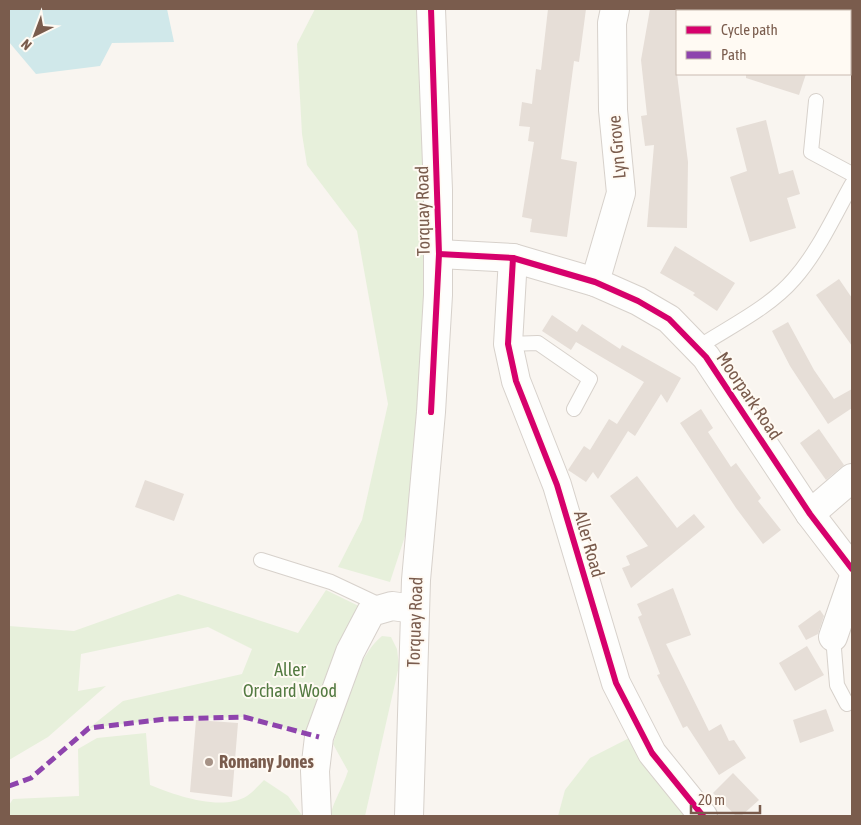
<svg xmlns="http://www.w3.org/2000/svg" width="861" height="825" font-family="'Asap Condensed',sans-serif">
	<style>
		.green { fill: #e7f0db }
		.water { fill: #d0e8ea }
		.building { fill: #e6ded7 }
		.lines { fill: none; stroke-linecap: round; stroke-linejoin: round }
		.service-casing { stroke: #d7d1cb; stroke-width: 16 }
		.minor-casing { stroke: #d7d1cb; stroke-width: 30 }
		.tertiary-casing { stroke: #d7d1cb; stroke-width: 30 }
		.service { stroke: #fefefd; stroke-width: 14 }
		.minor { stroke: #fefefd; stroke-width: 28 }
		.tertiary { stroke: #fefefd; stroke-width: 28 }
		.quiet { stroke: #8e44ad; stroke-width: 5; stroke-dasharray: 10 5; stroke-linecap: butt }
		.cycleway-casing { stroke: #fffaf3; stroke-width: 9 }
		.cycleway { stroke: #d6006c; stroke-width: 6 }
		.poi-dot { fill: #a69286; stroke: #fffaf3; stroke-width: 2 }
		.labels { text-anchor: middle; stroke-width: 4; stroke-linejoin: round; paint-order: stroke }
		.street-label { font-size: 18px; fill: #7a5c4d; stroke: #fffaf3 }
		.park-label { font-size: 18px; fill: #537a41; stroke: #fffaf3 }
		.poi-label { font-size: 18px; font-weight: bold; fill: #7a5c4d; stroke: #fffaf3; text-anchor: start }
	</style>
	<rect width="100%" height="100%" fill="#f9f5f0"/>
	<g class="green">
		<path d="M315 9H431L438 190 407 530 390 582 338 567 362 520 388 404 357 231 307 165 302 134 297 44Z"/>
		<path d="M326 590 371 612 319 737 244 717 166 719 89 728 123 701 242 674 252 649 208 627 81 654 78 691 106 686 48 737 9 760V626L74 631 178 594 298 633Z"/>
		<path d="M382 636 391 637 397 649 399 666 365 816H330C334 800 343 787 348 771L333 744C344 711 355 658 382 636Z"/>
		<path d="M641 732 704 816H558L565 790 590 758Z"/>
		<path d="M146 733 150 785C175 795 221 812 247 796 253 792 259 785 264 780L288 796 301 814 307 816H9V805L13 799 79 796 78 749 97 738Z"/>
	</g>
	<path class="water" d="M9 9H167L174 42 112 43 100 66 36 74 9 42Z"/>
	<g class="building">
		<path d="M548 9H586L579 62 574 61 561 159 577 162 567 237 530 232 532 219 522 217 534 142 528 141 530 127 519 126 522 102 532 104 536 69 541 70Z"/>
		<path d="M650 9H677V74L688 162 687 228 647 227 654 145 645 146 641 116 647 115 641 60Z"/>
		<path d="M746 74H806L799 95 746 78Z"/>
		<path d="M766 120 779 174 793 170 800 194 787 198 796 228 750 242 730 177 747 171 736 128Z"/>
		<path d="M675 246 735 283 717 311 693 295 695 293 660 273Z"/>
		<path d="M839 279 852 298V346L816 295Z"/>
		<path d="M552 315 577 332 582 324 620 349 622 345 681 378 667 403 661 394 635 436 628 431 598 479 593 472 586 482 568 470 584 446 590 450 609 419 617 424 644 382 576 342 571 350 542 331Z"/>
		<path d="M788 322 814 370 834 399 852 389V408L828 424 790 366 772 331Z"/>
		<path d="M701 409 713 428 708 432 731 467 736 463 761 498 758 501 781 530 763 544 736 508 680 423Z"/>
		<path d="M819 429 844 465 826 480 800 443Z"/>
		<path d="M637 476 677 528 694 514 705 527 631 588 622 568 630 565 626 556 648 546 610 496Z"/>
		<path d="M145 480 184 494 174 521 135 507Z"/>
		<path d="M673 588 691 635 666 644 709 731 721 724 729 741 734 740 746 758 719 775 687 726 683 728 657 675 660 674 638 617 642 615 637 604Z"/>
		<path d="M820 610 824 616 818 634 806 640 798 626Z"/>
		<path d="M807 646 824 675 795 691 779 663Z"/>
		<path d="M826 709 834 731 800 743 793 720Z"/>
		<path d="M196 720 238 723 232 797 190 792Z"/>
		<path d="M733 773 759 800 741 816H736L713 793Z"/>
	</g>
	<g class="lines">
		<defs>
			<g id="service">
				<path d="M816 101 811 152 852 174"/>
				<path d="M508 344 538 343 590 379 574 409"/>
				<path d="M697 348C729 327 769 308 794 279 818 252 834 216 852 184"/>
				<path d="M261 560 331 582 382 606"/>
				<path d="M833 637 837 685 847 704"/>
			</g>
			<g id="minor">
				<path d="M439 254 513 258 595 282 638 301 669 319 706 357 810 514 852 569"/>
				<path d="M513 258 508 344 516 381 557 485 616 683 652 753 703 816"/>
				<path d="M595 282 621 193 613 110 612 23 615 9"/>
				<path d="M810 514 852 478"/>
				<path d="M833 637 852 582"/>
				<path d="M317 816 315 771 319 737 350 652 371 612 392 606 415 609"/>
			</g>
			<path id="tertiary" d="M409 816 416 580 431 412 438 295V190L431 9"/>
		</defs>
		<use href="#service" class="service-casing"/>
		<use href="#minor" class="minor-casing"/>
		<use href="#tertiary" class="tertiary-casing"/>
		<use href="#service" class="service"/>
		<use href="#minor" class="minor"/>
		<use href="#tertiary" class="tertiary"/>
		<path class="quiet" d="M9 786 31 778 89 728 166 719 244 717 319 737"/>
		<defs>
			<g id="cycleway">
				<path d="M439 254 513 258 595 282 638 301 669 319 706 357 810 514 852 569"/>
				<path d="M513 258 508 344 516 381 557 485 616 683 652 753 703 816"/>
				<path d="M431 412 439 254 431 9"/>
			</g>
		</defs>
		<use href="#cycleway" class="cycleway-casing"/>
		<use href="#cycleway" class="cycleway"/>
	</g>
	<circle class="poi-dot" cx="209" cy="762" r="5"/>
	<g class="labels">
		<g class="street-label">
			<text transform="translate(617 147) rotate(-95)" y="6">Lyn Grove</text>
			<text transform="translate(423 211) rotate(-91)" y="6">Torquay Road</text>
			<text transform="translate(749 396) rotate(56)" y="6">Moorpark Road</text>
			<text transform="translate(589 544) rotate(74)" y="6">Aller Road</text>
			<text transform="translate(415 622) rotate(-88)" y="6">Torquay Road</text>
		</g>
		<g class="park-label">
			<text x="290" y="676">Aller<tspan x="290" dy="21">Orchard Wood</tspan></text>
		</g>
		<g class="poi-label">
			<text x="219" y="768">Romany Jones</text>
		</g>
	</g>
	<rect width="861" height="825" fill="none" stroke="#7a5c4d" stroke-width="20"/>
	<rect x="676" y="10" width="175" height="65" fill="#fffaf3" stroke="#cabbb1"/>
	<rect x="686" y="26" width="25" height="8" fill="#d6006c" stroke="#cabbb1"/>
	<text x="721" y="35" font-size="15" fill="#7a5c4d">Cycle path</text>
	<rect x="686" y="51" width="25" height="8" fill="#8e44ad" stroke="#cabbb1"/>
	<text x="721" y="60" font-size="15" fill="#7a5c4d">Path</text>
	<g transform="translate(35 35) rotate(222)" stroke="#fffaf3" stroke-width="4" paint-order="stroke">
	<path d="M0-4L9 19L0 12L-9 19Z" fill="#7a5c4d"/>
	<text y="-8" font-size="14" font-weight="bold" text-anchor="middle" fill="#7a5c4d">N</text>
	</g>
	<path d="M691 805v8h69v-8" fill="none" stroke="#7a5c4d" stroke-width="2.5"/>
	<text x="698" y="805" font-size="15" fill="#7a5c4d" stroke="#fffaf3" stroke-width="4" paint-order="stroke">20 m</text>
</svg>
